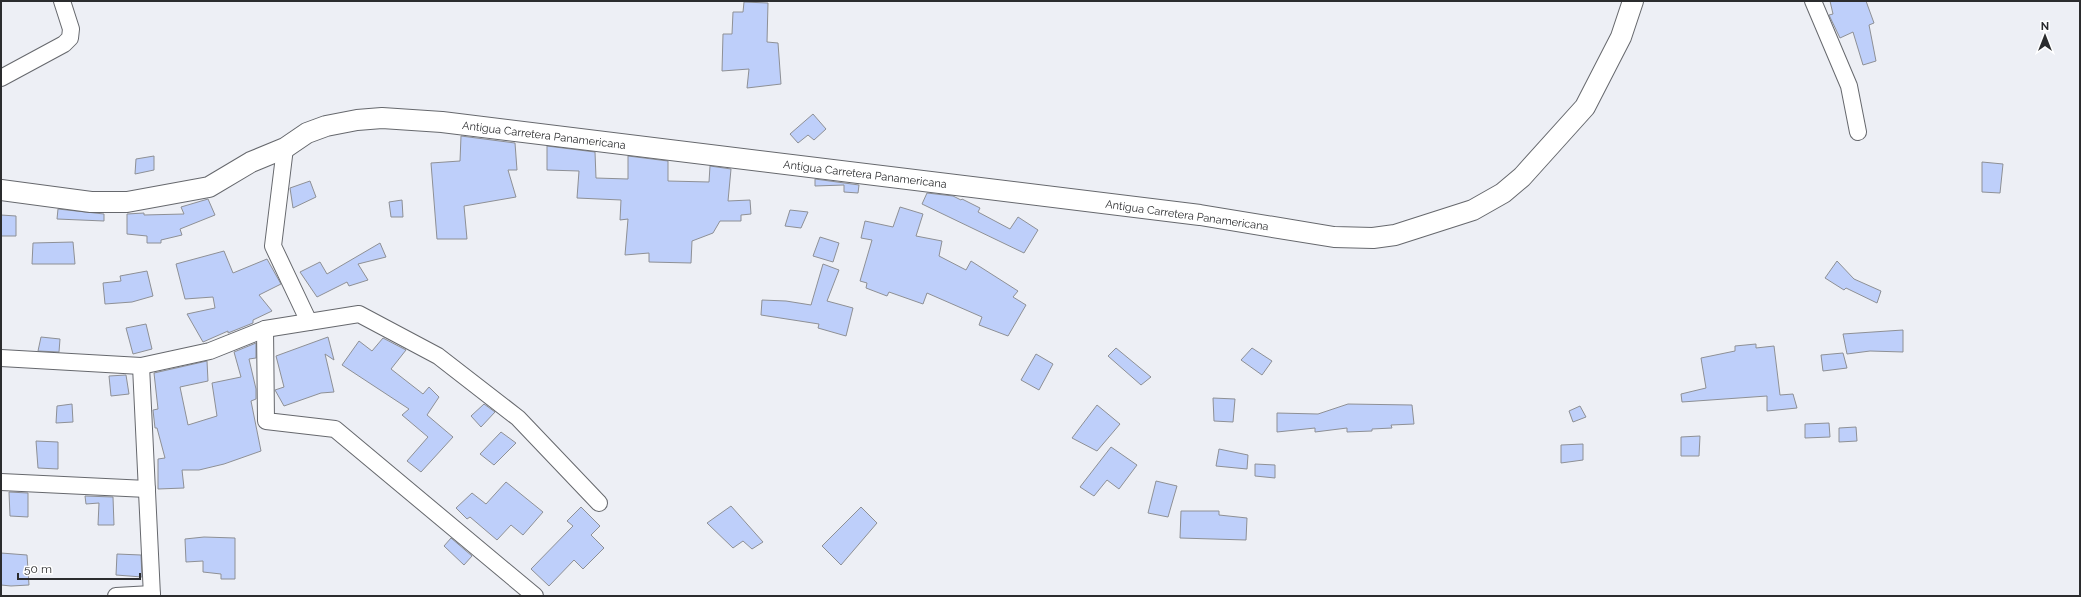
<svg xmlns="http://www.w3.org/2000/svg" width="2081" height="597" font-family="Raleway,sans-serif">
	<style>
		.building { fill: #becffa; stroke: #8e9095 }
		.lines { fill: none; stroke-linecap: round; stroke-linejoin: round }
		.minor-casing { stroke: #66686d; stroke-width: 18 }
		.tertiary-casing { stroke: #66686d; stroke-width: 22 }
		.minor { stroke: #fff; stroke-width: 16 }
		.tertiary { stroke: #fff; stroke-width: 20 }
		.labels { text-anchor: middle; stroke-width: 3; stroke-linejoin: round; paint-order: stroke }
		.street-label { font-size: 11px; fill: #2b2c2e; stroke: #fff }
	</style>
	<rect width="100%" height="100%" fill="#edeff5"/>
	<g class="building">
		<path d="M1830 1H1866L1874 23 1869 25 1876 61 1863 65 1853 32 1840 38 1829 15 1833 14Z"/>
		<path d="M744 2 768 3 767 42 778 43 781 84 747 88 749 69 722 71 723 34H732L733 12H743Z"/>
		<path d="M813 114 826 129 814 140 808 135 798 143 790 134Z"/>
		<path d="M461 136 515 143 517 170H508L516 197 464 206 467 239H437L431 163 460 161Z"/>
		<path d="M547 146 595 152 596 178 628 179V156L668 161V181L709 182 710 166 731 169 728 201 750 200 751 214 741 215V221H720L713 233 692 241 691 263 649 262V253L625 255 628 219 620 220 621 200 577 198 579 171 547 170Z"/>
		<path d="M154 156V170L135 174 136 159Z"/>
		<path d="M1982 162 2003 164 2000 193 1982 192Z"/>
		<path d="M815 179 859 185 858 193 844 192V185L815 186Z"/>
		<path d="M310 181 316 197 293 208 290 188Z"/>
		<path d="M927 193 953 196 961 200 962 199 980 208 978 212 1010 229 1018 217 1038 230 1024 253 922 204Z"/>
		<path d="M208 199 215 215 180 229 182 235 161 240V243H147V236L127 234V214L144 213V215L184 214 181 207Z"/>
		<path d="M402 200 403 217H391L389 202Z"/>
		<path d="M900 207 923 214 916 236 942 241 939 256 966 270 971 261 1018 291 1013 297 1026 305 1008 336 979 325 982 317 927 293 923 304 889 292 887 296 866 288 867 283 860 281 872 240 861 238 865 221 893 227Z"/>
		<path d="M58 209 104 214V221L57 219Z"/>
		<path d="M790 210 808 212 801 228 785 226Z"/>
		<path d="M1 215 16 216V236H1Z"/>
		<path d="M820 237 839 243 833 262 813 256Z"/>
		<path d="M73 242 75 264H32L33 243Z"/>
		<path d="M380 243 386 257 358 264 368 280 349 286 347 282 317 297 300 272 320 262 327 274Z"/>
		<path d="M224 251 233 273 267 259 281 284 259 295 272 311 253 320V323L228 333V331L203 342 187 314 215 308 213 297 185 299 176 264Z"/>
		<path d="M1837 261 1854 279 1881 291 1877 303 1846 288 1844 290 1825 278Z"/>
		<path d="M823 264 839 270 827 301 853 308 846 336 818 328 819 324 761 315 762 300 786 301 811 305Z"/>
		<path d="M147 271 153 296 132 302 105 304 103 283 121 281 120 276Z"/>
		<path d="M146 324 152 349 133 354 126 328Z"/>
		<path d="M1903 330V352L1870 351 1847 354 1843 334Z"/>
		<path d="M41 337 60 339 59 352 38 351Z"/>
		<path d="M328 337 334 360 325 354 334 392 321 393 284 406 275 390 284 387 276 356Z"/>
		<path d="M383 338 406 350 391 369 423 394 429 387 439 397 427 415 453 437 421 472 407 461 428 437 402 415 409 409 342 365 359 341 372 351Z"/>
		<path d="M256 343V358L249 359 256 389V399L251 401 261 451 224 464 199 470H182L184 488 158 489V459L165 458 157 428H155L153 410 158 409 154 373 207 361 208 381 180 387 188 425 217 416 212 383 241 377 234 352Z"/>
		<path d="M1756 344V348L1774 346 1780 395 1793 394 1797 408 1767 411V396L1682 402 1681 394 1706 388 1701 358 1735 351V346Z"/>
		<path d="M1116 348 1151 377 1141 385 1108 356Z"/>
		<path d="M1252 348 1272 361 1262 375 1241 360Z"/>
		<path d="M1843 353 1847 368 1823 371 1821 355Z"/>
		<path d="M1036 354 1053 364 1039 390 1021 380Z"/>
		<path d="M126 375 129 394 111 396 109 376Z"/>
		<path d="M1213 398 1235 399 1233 422 1214 421Z"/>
		<path d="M72 404 73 422 56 423 57 406Z"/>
		<path d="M484 404 495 412 481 427 471 416Z"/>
		<path d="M1348 404 1412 405 1414 424 1391 425 1392 428 1372 429V431L1347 432V428L1315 432V428L1277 432V413L1318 414Z"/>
		<path d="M1097 405 1120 424 1097 451 1072 438Z"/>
		<path d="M1580 406 1586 417 1573 422 1569 411Z"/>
		<path d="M1829 423 1830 437 1805 438V424Z"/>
		<path d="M1856 427 1857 441 1839 442V428Z"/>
		<path d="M501 432 516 443 494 465 480 454Z"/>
		<path d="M1700 436 1699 456H1681V437Z"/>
		<path d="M36 441 58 442V469L38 468Z"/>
		<path d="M1583 444V460L1561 463V445Z"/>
		<path d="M1111 447 1137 465 1119 489 1107 480 1094 496 1080 487Z"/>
		<path d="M1219 449 1248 455 1247 469 1216 466Z"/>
		<path d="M1255 464 1275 465V478L1255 476Z"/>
		<path d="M1156 481 1177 486 1168 517 1148 513Z"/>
		<path d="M506 482 543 512 523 535 511 525 497 540 470 517 467 519 456 508 472 493 486 504Z"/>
		<path d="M9 492 28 493V517L10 516Z"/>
		<path d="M85 496 113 497 114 525H98L99 503 86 504Z"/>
		<path d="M731 506 763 542 752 549 743 541 733 548 707 523Z"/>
		<path d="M581 507 600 526 591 535 604 548 583 569 574 560 549 586 531 569 573 526 567 521Z"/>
		<path d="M861 507 877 523 841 565 822 546Z"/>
		<path d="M1181 511H1219V515L1247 518 1246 540 1180 538Z"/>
		<path d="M204 537 235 538V579H221V574L203 572V561L186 562 185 539Z"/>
		<path d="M451 538 472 556 464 565 444 546Z"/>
		<path d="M1 553 27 555 29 585 11 586 1 585Z"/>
		<path d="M117 554 141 555 142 577 116 575Z"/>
	</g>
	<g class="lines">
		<defs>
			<g id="minor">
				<path d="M1813 1 1849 86 1858 132"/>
				<path d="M1 78 64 44 70 38 71 29 62 1"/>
				<path d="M285 148 273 246 309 322"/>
				<path d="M265 329 266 421 335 429 535 596"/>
				<path d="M1 358 141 366 210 351 265 329 359 314 438 356 518 418 599 503"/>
				<path d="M141 366 152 596"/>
				<path d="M1 482 147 489"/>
				<path d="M116 596 152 594"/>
			</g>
			<path id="tertiary" d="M1 190 91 202H127L209 187 251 162 285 148 307 133 326 126 357 120 382 118 442 122 1200 215 1334 237 1373 238 1395 235 1473 210 1503 193 1522 177 1585 107 1621 37 1633 1"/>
		</defs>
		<use href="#minor" class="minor-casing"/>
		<use href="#tertiary" class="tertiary-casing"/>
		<use href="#minor" class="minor"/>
		<use href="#tertiary" class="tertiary"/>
	</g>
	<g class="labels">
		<g class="street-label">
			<text transform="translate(544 135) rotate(7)" y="4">Antigua Carretera Panamericana</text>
			<text transform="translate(865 174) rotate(7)" y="4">Antigua Carretera Panamericana</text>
			<text transform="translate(1187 215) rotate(8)" y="4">Antigua Carretera Panamericana</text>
		</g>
	</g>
	<rect width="2081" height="597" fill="none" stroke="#2b2c2e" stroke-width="4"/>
	<g transform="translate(2045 36)" stroke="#ffffff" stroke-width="3" paint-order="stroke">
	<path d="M0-3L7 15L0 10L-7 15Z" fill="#2b2c2e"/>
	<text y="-6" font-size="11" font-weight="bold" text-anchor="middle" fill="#2b2c2e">N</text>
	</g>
	<path d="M18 573v6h122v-6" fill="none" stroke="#2b2c2e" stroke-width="2"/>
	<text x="24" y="573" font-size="12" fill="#2b2c2e" stroke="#ffffff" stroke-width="3" paint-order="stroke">50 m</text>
</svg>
